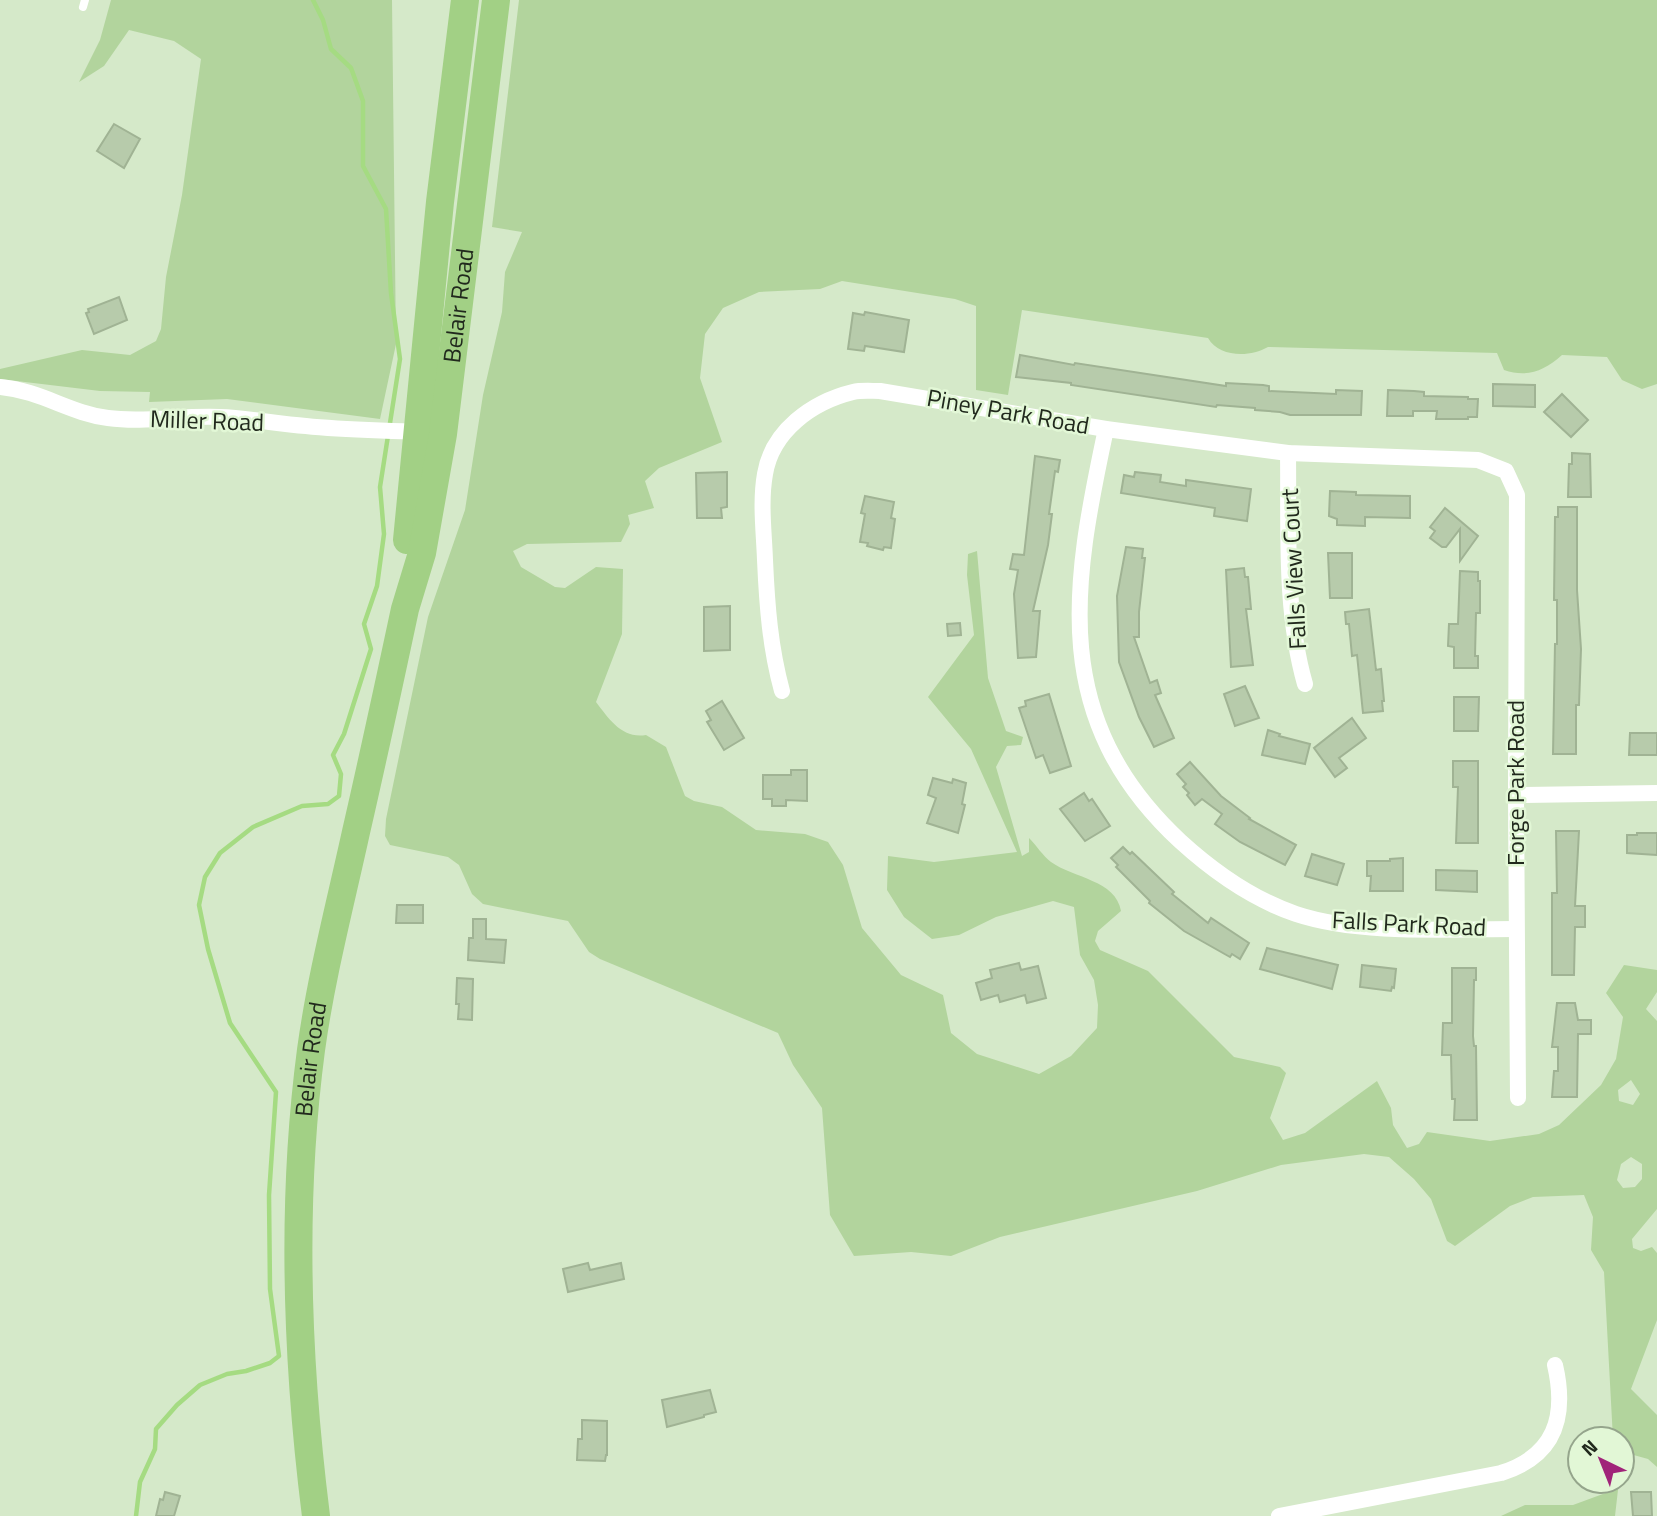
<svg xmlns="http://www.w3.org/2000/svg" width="1657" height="1516" font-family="'Titillium Web',sans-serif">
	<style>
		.green { fill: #b2d49d; fill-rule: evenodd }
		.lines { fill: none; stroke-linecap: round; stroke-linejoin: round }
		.stream { stroke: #a5db82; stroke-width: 4.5 }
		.building { fill: #b7cbab; stroke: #a0b394; stroke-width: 2 }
		.lane { stroke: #fff; stroke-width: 8 }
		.street { stroke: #fff; stroke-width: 16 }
		.highway { stroke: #a2d085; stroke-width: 28 }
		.labels { text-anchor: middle; stroke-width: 5; stroke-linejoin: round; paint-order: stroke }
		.street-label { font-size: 24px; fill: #21291d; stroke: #e2f7d6 }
	</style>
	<rect width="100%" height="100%" fill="#d5e9c9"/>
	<g class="green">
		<path d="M111 0H392L396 344 380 419 227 399 149 402 150 392 100 391 0 379V369L82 350 130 355 156 341 161 329 166 277 182 195 201 59 174 41 129 30 104 66 79 82 100 40Z"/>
		<path d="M519 0H1657V384L1642 389 1622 380 1607 357 1562 355C1544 371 1527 378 1504 370L1497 353 1268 347C1249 358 1219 357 1208 338L1022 310 1008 395 976 390V306L955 299 842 281 820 289 759 292 723 308 705 334 700 378 722 442 659 468 645 481 654 508 628 515 630 524 621 542 527 544 513 551 521 567 555 587 565 588 596 567 623 569 622 634 596 702C609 719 622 739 646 735L666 747 685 796 694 801 722 807 756 830 805 834 828 842 843 865 862 928 901 975 943 995 951 1033 977 1054 1039 1074 1071 1056 1097 1028 1098 1005 1094 980 1080 955 1074 907 1053 901 996 917 959 935 932 939 904 917 887 890 888 856 934 862 1017 852 971 749 928 697 974 635 967 575 968 554 977 551 988 678 1006 731 1023 737 1021 745 1007 746 996 767 1022 856 1029 852V838C1036 845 1043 856 1051 862 1073 878 1116 880 1121 911L1098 931 1095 941 1100 950 1148 971 1234 1057 1280 1067 1286 1073 1270 1118 1283 1140 1305 1133 1377 1081 1391 1108 1393 1125 1407 1148 1419 1144 1427 1132 1490 1141 1539 1134 1559 1125 1601 1085 1616 1059 1623 1017 1606 993 1624 965 1657 970V992L1646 1009 1657 1021V1209L1632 1239 1633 1248 1641 1251 1652 1247 1657 1253V1320L1631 1389 1657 1415V1467L1648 1459 1630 1454 1622 1460V1439H1613L1604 1272 1591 1250 1593 1217 1584 1195 1533 1197 1510 1206 1455 1246 1447 1241 1431 1199 1414 1179 1389 1157 1364 1154 1281 1165 1197 1191 1000 1237 951 1256 911 1252 854 1256 830 1215 822 1108 793 1065 778 1033 600 959 589 952 568 921 483 904 472 894 459 865 448 857 390 845 385 836 386 819 428 617 465 510 483 395 502 312 505 272 522 232 492 227ZM1631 1080 1640 1094 1633 1105 1619 1101 1618 1090ZM1631 1157 1642 1164V1179L1635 1187 1623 1188 1617 1180 1621 1164Z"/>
		<path d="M1611 1481H1619L1615 1516H1501L1525 1505H1573L1611 1491Z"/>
	</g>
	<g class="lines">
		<path class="stream" d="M136 1516 140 1482 155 1449 156 1429 177 1405 200 1385 227 1374 246 1371 270 1363 279 1356 270 1289 269 1195 276 1092 230 1023 208 949 199 905 205 877 220 853 253 827 302 806 328 804 339 796 341 774 333 755 344 734 371 649 364 624 377 586 384 534 380 487 400 359 391 293 386 209 363 166V101L351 68 331 49 323 20 313 0"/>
	</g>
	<g class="building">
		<path d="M114 124 140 139 124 168 97 151Z"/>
		<path d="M119 297 127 320 94 334 86 313 89 312 88 309Z"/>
		<path d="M865 312 909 320 904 352 865 346 864 351 848 349 853 313 864 315Z"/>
		<path d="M1020 355 1074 365 1075 363 1226 386V383L1263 385 1269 386V391L1336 394V390L1362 391 1361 415H1290L1280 412 1255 410V408L1217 405 1216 407 1071 385V383L1016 377Z"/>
		<path d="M1493 384 1535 385V407L1493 406Z"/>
		<path d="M1388 390 1414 391 1424 392V396L1468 397V399H1478L1477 417H1468V419H1436L1437 411H1413V416H1387Z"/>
		<path d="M1562 394 1588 420 1571 437 1544 412Z"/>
		<path d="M1572 453 1590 454 1591 497H1568L1569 464H1572Z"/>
		<path d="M1035 456 1060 460 1058 472 1055 471 1049 514H1052L1048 545 1033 611H1040L1036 657 1018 658 1014 594 1018 570 1010 569 1013 554 1024 555Z"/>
		<path d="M727 472V507L721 508 722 518H697L696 473Z"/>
		<path d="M1135 472 1161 475 1160 482 1186 486V480L1251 489 1247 521 1214 516 1215 508 1121 493 1124 475 1134 477Z"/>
		<path d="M1330 491 1356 492V495L1410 496V518L1365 517V526L1337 525V519L1329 516Z"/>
		<path d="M865 496 894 502 891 518 895 519 891 548 884 547 883 550 867 546 868 543 860 542 865 514 861 513Z"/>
		<path d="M1558 507H1577V590L1581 649 1579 705H1576V754H1553L1555 644H1557V600H1554L1555 517H1558Z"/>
		<path d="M1445 508 1478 536 1460 561V529L1446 547H1442L1430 538 1435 531 1430 527Z"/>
		<path d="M1126 547 1143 549 1142 558H1145L1139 612V637H1134L1150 683 1157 680 1161 693 1155 695 1174 738 1154 747 1139 717 1119 662 1117 596Z"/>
		<path d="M1328 553H1352V598H1330Z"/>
		<path d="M1244 568 1245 577H1248L1251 609H1246L1253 665 1231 667 1226 570Z"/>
		<path d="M1460 571 1478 572V581H1480V613H1476L1475 656H1478V668H1454V647L1448 646 1449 624H1458Z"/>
		<path d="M730 606V650L704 651V607Z"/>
		<path d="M1369 609 1376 670 1381 669 1384 701H1382L1383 711 1363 713 1357 655 1352 656 1349 624H1346L1345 612Z"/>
		<path d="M960 623 961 635 948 636 947 624Z"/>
		<path d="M1245 686 1259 718 1235 726 1224 694Z"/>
		<path d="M1049 694 1071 766 1050 773 1043 755 1036 758 1019 708 1026 706 1025 701Z"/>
		<path d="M1454 697H1479L1478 731H1454Z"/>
		<path d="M722 701 744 738 724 750 707 722 711 720 706 711Z"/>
		<path d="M1352 718 1366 738 1339 758 1347 768 1335 777 1314 748Z"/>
		<path d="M1268 730 1280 734 1279 736 1310 744 1305 764 1262 755Z"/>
		<path d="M1630 733H1657V755H1629Z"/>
		<path d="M1453 761H1478V843H1456L1458 787H1453Z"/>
		<path d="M1190 762 1221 796 1250 818 1249 819 1296 845 1285 865 1240 842 1215 824 1222 814 1202 799 1195 805 1187 795 1189 793 1183 787 1186 784 1177 774Z"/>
		<path d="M791 770H807V801L786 800V806H772V799H763V775H791Z"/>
		<path d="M933 778 952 783 953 779 966 783 962 804 965 805 958 833 927 823 936 798 928 795Z"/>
		<path d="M1084 793 1089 801 1092 799 1110 826 1085 841 1060 809Z"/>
		<path d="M1556 831H1579L1575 906H1585V927H1575L1574 975H1552V893H1557Z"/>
		<path d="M1637 833H1657V855L1627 853V835H1637Z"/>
		<path d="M1123 847 1130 854 1132 852 1174 892 1172 894 1208 923 1211 918 1249 943 1240 959 1232 954 1230 957 1184 931 1149 903 1150 901 1116 867 1118 865 1111 858Z"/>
		<path d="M1312 854 1344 864 1337 885 1305 876Z"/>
		<path d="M1403 858V891H1370L1371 876H1367V861H1390V859Z"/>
		<path d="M1436 870 1477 871V892L1436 890Z"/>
		<path d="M397 905H423V923H396Z"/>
		<path d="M473 919H486V939L506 940 504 963 468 960 469 938H473Z"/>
		<path d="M1267 948 1338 965 1332 989 1260 969Z"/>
		<path d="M1019 963 1021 970 1038 966 1046 998 1027 1003 1025 995 1000 1002 998 995 981 1000 976 983 992 978 990 970Z"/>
		<path d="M1362 965 1396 969 1394 988 1392 987 1391 991 1360 987Z"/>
		<path d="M1452 968H1476V980H1474L1473 1036 1474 1046H1476L1477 1120H1454L1455 1099H1452L1451 1055H1442L1443 1023H1452Z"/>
		<path d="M457 978 473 979 472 1020 458 1019 459 1004H456Z"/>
		<path d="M1557 1003H1575L1578 1020H1591V1034H1578L1577 1097H1552L1554 1071H1558V1047H1552Z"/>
		<path d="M588 1263 590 1270 621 1263 624 1279 568 1292 563 1269Z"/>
		<path d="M710 1390 716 1412 704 1415V1417L667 1427 662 1400Z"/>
		<path d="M582 1420 607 1421V1455H606L605 1461 577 1460 578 1439H582Z"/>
		<path d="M165 1492 180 1496 174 1516H156L160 1499 163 1500Z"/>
		<path d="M1631 1492H1651L1652 1516H1633Z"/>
	</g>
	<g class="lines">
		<path class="lane" d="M83 7 85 0"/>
		<g class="street">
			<path d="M0 387C42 391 69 413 108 418 145 423 183 415 220 417 249 418 277 424 306 426 343 430 381 430 418 432"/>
			<path d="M1106 429C1072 587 1049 719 1180 841 1214 872 1252 899 1296 914 1359 935 1449 929 1516 929"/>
			<path d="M1288 453C1289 530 1284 610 1305 684"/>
			<path d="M782 691C770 647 767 605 765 560 764 532 760 502 765 474 772 431 812 402 853 392 861 390 871 391 880 391L1106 429 1288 453 1478 460 1506 471 1517 495 1516 795 1518 1098"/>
			<path d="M1516 795 1657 793"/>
			<path d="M1279 1516 1501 1473C1555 1456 1567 1417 1555 1365"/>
		</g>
		<g class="highway">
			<path d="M407 540 440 202 465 0"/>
			<path id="s1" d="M316 1516C297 1365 291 1201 311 1050 321 977 340 905 356 832 373 758 389 684 405 609L422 553 443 434 496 0"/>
		</g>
	</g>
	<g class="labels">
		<g class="street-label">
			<text dy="8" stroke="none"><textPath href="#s1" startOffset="1227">Belair Road</textPath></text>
			<text transform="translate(1008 412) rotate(10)" y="8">Piney Park Road</text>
			<text transform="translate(207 421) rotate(2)" y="8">Miller Road</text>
			<text transform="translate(1294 569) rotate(-93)" y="8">Falls View Court</text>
			<text transform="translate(1516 783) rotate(-90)" y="8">Forge Park Road</text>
			<text transform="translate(1409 924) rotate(3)" y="8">Falls Park Road</text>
			<text dy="8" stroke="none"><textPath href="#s1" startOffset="458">Belair Road</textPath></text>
		</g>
	</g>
	<g transform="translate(1601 1460) rotate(317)"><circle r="33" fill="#e2f7d6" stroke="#95a58c" stroke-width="2"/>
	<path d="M0-5L12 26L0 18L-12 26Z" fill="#a02479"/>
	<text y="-10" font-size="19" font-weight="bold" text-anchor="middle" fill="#21291d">N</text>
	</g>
</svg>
